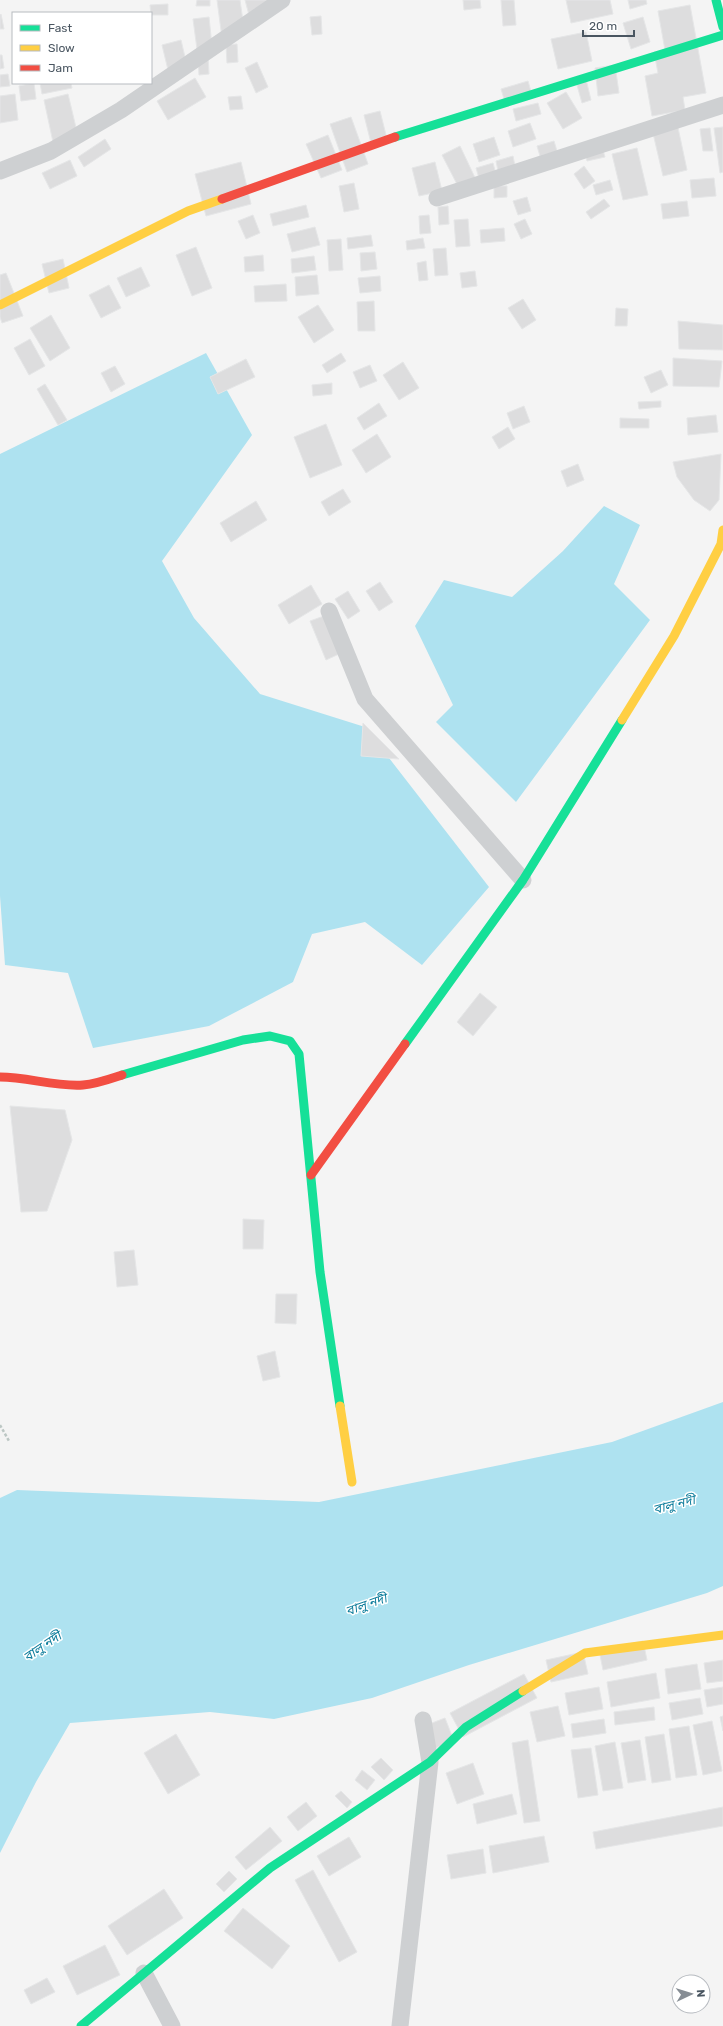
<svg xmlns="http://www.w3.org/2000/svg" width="723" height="2026" font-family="Rubik,'Noto Sans Bengali',sans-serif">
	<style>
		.water { fill: #aee2f0 }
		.building { fill: #ddddde; stroke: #e5e6e7 }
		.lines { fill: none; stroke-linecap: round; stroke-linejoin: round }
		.path { stroke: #bcc7c4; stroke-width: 2.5; stroke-dasharray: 3 2; stroke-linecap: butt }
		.street { stroke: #ced0d2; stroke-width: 17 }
		.fast { stroke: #16e098; stroke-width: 9 }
		.slow { stroke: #ffcf43; stroke-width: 9 }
		.jam { stroke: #f24e42; stroke-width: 9 }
		.labels { text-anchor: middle; stroke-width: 3; stroke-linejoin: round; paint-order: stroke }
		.water-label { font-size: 13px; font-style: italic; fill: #0c7c9b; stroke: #fff }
	</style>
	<rect width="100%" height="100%" fill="#f4f4f4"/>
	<g class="water">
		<path d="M206 353 252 435 162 561 194 618 260 694 365 727 489 887 422 965 365 922 312 934 293 982 209 1026 93 1048 68 973 5 965 0 896V454Z"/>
		<path d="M604 506 640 525 614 584 650 620 516 802 436 722 453 705 415 626 444 580 512 597 563 551Z"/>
		<path d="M723 1402V1586L707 1593 469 1665 372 1698 274 1719 210 1712 70 1723 36 1782 0 1853V1498L17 1490 319 1502 612 1442Z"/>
	</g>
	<g class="building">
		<path d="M197 0H210V6H196Z"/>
		<path d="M217 0H240L245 35 222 38Z"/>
		<path d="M245 0H268L250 19Z"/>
		<path d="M463 0H480L481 8 464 10Z"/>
		<path d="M501 0H514L516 25 503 26Z"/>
		<path d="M566 0H610L613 14 571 23Z"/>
		<path d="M628 0H646L647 4 630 9Z"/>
		<path d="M168 4V15H151L150 5Z"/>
		<path d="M690 5 706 93 683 97 685 110 652 116 645 76 658 73 654 52 665 50 658 11Z"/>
		<path d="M1 14 4 29H0V15Z"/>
		<path d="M321 16 322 34 312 35 310 17Z"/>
		<path d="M209 17 212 46 197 49 193 19Z"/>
		<path d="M643 17 650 42 631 49 623 23Z"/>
		<path d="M586 32 592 61 558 69 551 39Z"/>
		<path d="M181 40 188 70 169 74 162 45Z"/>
		<path d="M237 44 238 62 227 63 226 45Z"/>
		<path d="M0 55H2L4 68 0 69Z"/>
		<path d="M208 56 209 74 199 75 198 57Z"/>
		<path d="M257 62 268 87 256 93 245 68Z"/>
		<path d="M615 65 619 93 598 96 595 68Z"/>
		<path d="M8 74 10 86 0 87V75Z"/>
		<path d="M585 75 591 100 582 103 575 78Z"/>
		<path d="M195 78 206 97 168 120 157 101Z"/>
		<path d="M528 81 532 95 505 102 501 89Z"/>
		<path d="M34 83 36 99 21 101 19 86Z"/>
		<path d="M40 83H71L72 88 42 94Z"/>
		<path d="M566 92 582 118 563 129 547 103Z"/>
		<path d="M15 94 18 120 0 123V96Z"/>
		<path d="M68 94 78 136 53 142 44 100Z"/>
		<path d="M241 96 243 109 230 110 228 97Z"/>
		<path d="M538 103 541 114 516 121 513 109Z"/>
		<path d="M380 111 387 139 371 143 364 115Z"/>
		<path d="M351 117 368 164 347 172 330 124Z"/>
		<path d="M530 123 536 139 513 147 508 131Z"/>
		<path d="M677 123 687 170 663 176 652 129Z"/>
		<path d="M723 127V172L720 173 714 128Z"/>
		<path d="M710 128 713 151H703L700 129Z"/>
		<path d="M328 135 342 170 321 178 306 144Z"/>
		<path d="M494 137 500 155 479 162 473 144Z"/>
		<path d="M105 139 111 149 84 167 78 157Z"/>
		<path d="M554 141 557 151 540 156 537 146Z"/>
		<path d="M460 146 478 184 461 192 442 155Z"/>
		<path d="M602 147 605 157 587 161 585 151Z"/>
		<path d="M637 148 648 195 623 200 612 154Z"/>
		<path d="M513 156 515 166 498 171 496 161Z"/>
		<path d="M70 160 77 176 50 189 42 173Z"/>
		<path d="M241 162 251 204 206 216 195 174Z"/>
		<path d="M435 162 442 191 419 196 412 168Z"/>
		<path d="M493 163 496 174 479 178 476 168Z"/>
		<path d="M584 166 595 181 584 189 574 174Z"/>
		<path d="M714 178 716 196 692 198 690 180Z"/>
		<path d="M610 180 613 190 596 195 593 185Z"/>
		<path d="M354 183 359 209 344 212 339 186Z"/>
		<path d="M494 186H507V197L494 198Z"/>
		<path d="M527 197 531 211 518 215 513 201Z"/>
		<path d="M604 199 610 206 591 219 586 212Z"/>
		<path d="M687 201 689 216 663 219 661 204Z"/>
		<path d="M306 205 309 217 273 226 270 214Z"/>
		<path d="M448 206 449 224 439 225 438 207Z"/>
		<path d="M253 215 260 233 246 239 238 221Z"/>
		<path d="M429 215 431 233 420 234 419 216Z"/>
		<path d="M468 219 470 246 456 247 454 220Z"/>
		<path d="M525 219 532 234 521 239 514 224Z"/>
		<path d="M315 227 320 245 292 252 287 234Z"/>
		<path d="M504 228 505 241 481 243 480 230Z"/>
		<path d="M371 235 373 246 348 249 347 238Z"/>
		<path d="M423 238 425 248 407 250 406 241Z"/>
		<path d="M341 239 343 270 329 271 327 240Z"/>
		<path d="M196 247 212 288 192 296 176 255Z"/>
		<path d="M446 248 448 275 435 276 433 249Z"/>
		<path d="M375 252 377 269 361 271 360 253Z"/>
		<path d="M263 255 264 271 245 272 244 257Z"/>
		<path d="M314 256 316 270 292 273 291 259Z"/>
		<path d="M63 259 69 288 49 293 42 264Z"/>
		<path d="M426 261 428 280 419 281 417 263Z"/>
		<path d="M141 267 150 286 126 297 117 278Z"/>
		<path d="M475 271 477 286 462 288 460 273Z"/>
		<path d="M6 273 23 316 2 323 0 317V275Z"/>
		<path d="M317 275 319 294 296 296 295 277Z"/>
		<path d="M380 276 381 291 360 293 358 278Z"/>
		<path d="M286 284 287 301 255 302 254 286Z"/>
		<path d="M109 285 121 308 101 318 89 295Z"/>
		<path d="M523 299 536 320 522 329 508 308Z"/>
		<path d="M374 301 375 331H358L357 302Z"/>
		<path d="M318 305 334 330 314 343 298 317Z"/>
		<path d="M616 308 628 309 627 326H615Z"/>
		<path d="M51 315 70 348 50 361 30 328Z"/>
		<path d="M678 321 723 325V350L679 349Z"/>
		<path d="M30 339 45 366 29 375 14 348Z"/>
		<path d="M341 353 346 361 327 373 322 365Z"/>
		<path d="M673 358 722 361 719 387 673 386Z"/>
		<path d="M246 359 255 377 218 394 210 377Z"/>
		<path d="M403 362 419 388 399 400 383 375Z"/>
		<path d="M370 365 377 381 360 388 353 372Z"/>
		<path d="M115 366 125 384 111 392 101 373Z"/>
		<path d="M661 370 668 385 651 393 644 377Z"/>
		<path d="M332 383V394L313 396 312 385Z"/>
		<path d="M45 384 67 420 58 425 37 389Z"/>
		<path d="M661 401V407L639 409 638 402Z"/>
		<path d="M379 403 387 416 364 430 357 418Z"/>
		<path d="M524 406 530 422 513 429 507 413Z"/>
		<path d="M716 415 718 432 688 435 687 418Z"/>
		<path d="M620 418 649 419V428H620Z"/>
		<path d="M326 424 342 465 310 478 294 437Z"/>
		<path d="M508 427 515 439 499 449 492 437Z"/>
		<path d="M377 434 391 457 366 473 352 450Z"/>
		<path d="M721 454 719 500 710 511 694 500 677 477 673 462Z"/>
		<path d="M578 464 584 480 567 487 561 471Z"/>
		<path d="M343 489 351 502 329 516 321 502Z"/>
		<path d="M256 501 267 520 231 542 220 523Z"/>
		<path d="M380 582 393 602 379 611 366 591Z"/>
		<path d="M311 585 322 604 289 624 278 605Z"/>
		<path d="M348 591 360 611 348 619 335 599Z"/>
		<path d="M324 616 339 654 326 660 310 621Z"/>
		<path d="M363 723 399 759 361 756Z"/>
		<path d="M480 993 497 1007 473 1036 457 1022Z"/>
		<path d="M10 1106 65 1110 72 1140 47 1211 21 1212Z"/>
		<path d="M243 1219 264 1220 263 1249H243Z"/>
		<path d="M134 1250 138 1285 117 1287 114 1252Z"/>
		<path d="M276 1294H297L296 1324 275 1323Z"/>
		<path d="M275 1351 280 1377 263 1381 257 1356Z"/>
		<path d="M643 1641 647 1660 603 1670 599 1650Z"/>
		<path d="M583 1652 588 1674 551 1682 546 1660Z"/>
		<path d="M723 1660V1681L707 1683 704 1663Z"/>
		<path d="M697 1664 701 1689 668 1694 665 1669Z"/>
		<path d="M656 1673 660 1698 611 1707 607 1682Z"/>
		<path d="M524 1674 537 1698 463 1737 450 1713Z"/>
		<path d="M599 1687 603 1709 569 1715 565 1693Z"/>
		<path d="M723 1687V1704L707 1707 704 1690Z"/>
		<path d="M700 1698 703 1714 672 1720 669 1703Z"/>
		<path d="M558 1706 565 1736 537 1742 530 1712Z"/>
		<path d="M654 1707 655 1720 615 1725 614 1712Z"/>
		<path d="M723 1716V1731L720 1717Z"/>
		<path d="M445 1718 454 1741 427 1751 419 1728Z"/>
		<path d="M604 1719 606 1733 573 1738 571 1724Z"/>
		<path d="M712 1721 722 1771 703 1775 693 1725Z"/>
		<path d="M689 1726 697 1775 676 1778 669 1729Z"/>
		<path d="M176 1734 200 1775 168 1794 144 1753Z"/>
		<path d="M664 1734 671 1780 652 1783 645 1737Z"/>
		<path d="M528 1740 540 1821 524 1823 512 1743Z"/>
		<path d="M640 1740 646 1780 628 1783 621 1743Z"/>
		<path d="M615 1742 623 1788 603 1791 595 1746Z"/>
		<path d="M591 1748 598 1795 578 1798 571 1750Z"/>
		<path d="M381 1758 393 1770 384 1780 371 1767Z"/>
		<path d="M473 1763 484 1794 457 1804 446 1773Z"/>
		<path d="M362 1770 375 1780 367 1790 355 1780Z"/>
		<path d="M341 1791 352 1802 347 1808 335 1796Z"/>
		<path d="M512 1794 517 1814 477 1824 473 1804Z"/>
		<path d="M306 1802 317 1816 298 1831 287 1817Z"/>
		<path d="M723 1807V1826L596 1849 593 1832Z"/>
		<path d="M270 1827 282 1841 246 1870 235 1857Z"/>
		<path d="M544 1836 549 1862 493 1873 489 1846Z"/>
		<path d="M349 1837 361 1857 329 1876 317 1856Z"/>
		<path d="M483 1849 486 1873 451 1879 447 1855Z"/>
		<path d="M313 1870 357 1952 339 1962 295 1880Z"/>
		<path d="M229 1871 237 1879 224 1892 216 1884Z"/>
		<path d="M164 1889 183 1918 127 1955 108 1926Z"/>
		<path d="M243 1908 290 1946 272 1969 224 1931Z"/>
		<path d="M105 1945 120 1975 77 1995 63 1966Z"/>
		<path d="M47 1978 55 1992 31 2004 24 1990Z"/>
	</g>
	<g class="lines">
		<path class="path" d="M0 1425 9 1441"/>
		<g class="street">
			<path d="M0 171 51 151 121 110 282 0"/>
			<path d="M437 198 723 105"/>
			<path d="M329 611 365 699 523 880"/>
			<path d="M144 1973 172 2026"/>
			<path d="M400 2026 430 1762 423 1720"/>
		</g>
		<g class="fast">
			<path d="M716 0 723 27"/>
			<path d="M395 137 723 35"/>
			<path d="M405 1044 523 880 622 720"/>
			<path d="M122 1075 243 1040 270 1036 290 1041 299 1054 320 1272 340 1406"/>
			<path d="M81 2026 270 1868 430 1762 466 1727 523 1691"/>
		</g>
		<g class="slow">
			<path d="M0 305 188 211 222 199"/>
			<path d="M622 720 674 636 721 544 723 530"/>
			<path d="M340 1406 352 1482"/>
			<path d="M523 1691 585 1653 723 1635"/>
		</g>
		<g class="jam">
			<path d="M222 199 395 137"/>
			<path d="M0 1077C28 1077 55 1087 83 1085 96 1084 110 1079 122 1075"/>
			<path d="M311 1175 405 1044"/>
		</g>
	</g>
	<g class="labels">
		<g class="water-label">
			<text transform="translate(674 1504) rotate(-14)" y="5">বালু নদী</text>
			<text transform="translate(366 1604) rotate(-19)" y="5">বালু নদী</text>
			<text transform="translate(42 1646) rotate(-34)" y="5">বালু নদী</text>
		</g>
	</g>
	<rect x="12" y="12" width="140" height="72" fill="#ffffff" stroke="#b7bbc0"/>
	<rect x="20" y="25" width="20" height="6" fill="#16e098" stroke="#b7bbc0"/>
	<text x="48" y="32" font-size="12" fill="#4a5661">Fast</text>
	<rect x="20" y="45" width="20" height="6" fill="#ffcf43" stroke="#b7bbc0"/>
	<text x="48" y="52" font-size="12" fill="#4a5661">Slow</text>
	<rect x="20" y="65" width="20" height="6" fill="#f24e42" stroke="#b7bbc0"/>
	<text x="48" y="72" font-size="12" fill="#4a5661">Jam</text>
	<g transform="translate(691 1994) rotate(86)"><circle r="19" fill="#ffffff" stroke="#b7bbc0"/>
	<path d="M0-3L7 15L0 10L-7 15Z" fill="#868d94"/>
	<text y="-6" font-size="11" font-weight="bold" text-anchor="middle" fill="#4a5661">N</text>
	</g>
	<path d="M583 30v6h51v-6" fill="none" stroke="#4a5661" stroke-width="2"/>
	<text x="589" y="30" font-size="12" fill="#4a5661" stroke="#ffffff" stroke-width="3" paint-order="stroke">20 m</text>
</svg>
